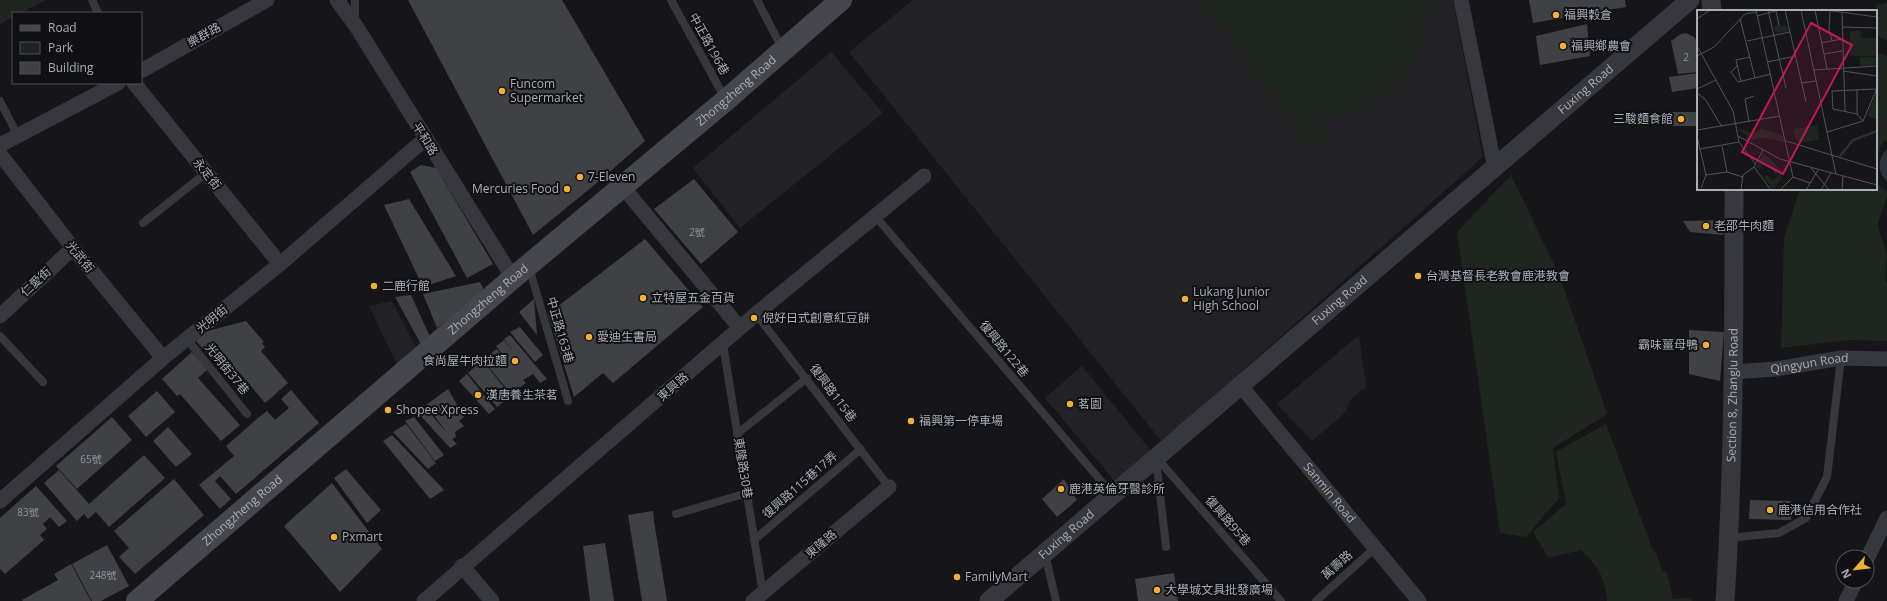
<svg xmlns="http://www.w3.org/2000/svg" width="1887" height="601" font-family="'Open Sans','Noto Sans TC',sans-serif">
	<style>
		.built { fill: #222225 }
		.green { fill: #1e261f }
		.water { fill: #2c353c }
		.building { fill: #404145 }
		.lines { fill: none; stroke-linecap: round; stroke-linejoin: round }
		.service { stroke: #37383d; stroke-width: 8 }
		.minor { stroke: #37383d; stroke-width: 15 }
		.tertiary { stroke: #37383d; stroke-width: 19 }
		.secondary { stroke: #45474d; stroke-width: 22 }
		.poi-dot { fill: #f2b134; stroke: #111113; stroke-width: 1.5 }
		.labels { text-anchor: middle; stroke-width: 4; stroke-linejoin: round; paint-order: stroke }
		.number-label { font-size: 10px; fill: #8e929b }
		.poi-label { font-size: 12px; fill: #a8adb8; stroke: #111113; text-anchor: start }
		.street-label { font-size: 12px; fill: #a8adb8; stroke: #111113 }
		.inset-river { fill: none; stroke: #2c353c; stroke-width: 2 }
		.inset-road { fill: none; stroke: #505258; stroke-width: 1 }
		.view { fill: #c2185b; fill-opacity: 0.15; stroke: #c2185b; stroke-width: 2 }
		.inset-edge { fill: none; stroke: #a8adb8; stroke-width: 2 }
	</style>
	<rect width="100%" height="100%" fill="#161618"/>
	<g class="built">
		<path d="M913 0H1453L1483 157 1162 442 849 52Z"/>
		<path d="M831 52 883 113 740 228 693 168Z"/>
		<path d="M392 301 418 351 398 367 369 306Z"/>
		<path d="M1359 335 1366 387 1350 400 1346 412 1312 441 1277 404Z"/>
		<path d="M1082 366 1156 457 1115 482 1045 398Z"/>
	</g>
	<g class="green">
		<path d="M0 0H46L21 13H13V17L0 24Z"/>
		<path d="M1201 0H1429L1438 11 1429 19 1417 12C1433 57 1395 102 1352 113 1345 115 1335 118 1328 117 1322 116 1316 111 1311 109L1331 139 1313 152Z"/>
		<path d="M1887 3V40L1876 36V5Z"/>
		<path d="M1876 52 1887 56V141L1883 142 1876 158Z"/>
		<path d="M1511 175 1560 277 1607 414 1553 448 1559 498 1526 537 1500 533 1457 232Z"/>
		<path d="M1876 183 1887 191V197L1877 225 1887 254 1885 282 1887 283V341L1849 340 1781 348 1784 238 1800 189H1876Z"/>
		<path d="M1606 424 1652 548 1656 554 1663 572 1667 573 1673 599 1691 598 1692 601H1607C1604 577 1600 567 1581 550L1549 558 1533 532 1566 504 1556 452Z"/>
	</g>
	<path class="water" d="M1887 149V182C1877 172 1877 159 1887 149Z"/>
	<g class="building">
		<path d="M408 0H562L645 141 598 182 533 235Z"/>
		<path d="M1529 0H1625L1626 7 1533 23Z"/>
		<path d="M1587 24 1590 56 1540 65 1536 36Z"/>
		<path d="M1686 33 1694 37 1698 43V72L1678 74 1671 41 1681 34Z"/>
		<path d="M1698 73V88L1672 92 1669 77Z"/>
		<rect x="1664" y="112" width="34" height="14"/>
		<path d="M421 165 436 168 493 264 467 278 410 172Z"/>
		<path d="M694 179 738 232 701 264 654 209Z"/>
		<path d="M409 199 456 276 423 287 384 205Z"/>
		<path d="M1726 220 1723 235 1690 232 1683 221Z"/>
		<path d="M645 239 703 307 613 383 603 373 574 397 548 314Z"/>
		<path d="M480 282 485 293 437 328 423 294Z"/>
		<path d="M411 295 432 341 423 348 395 297Z"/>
		<path d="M534 299 537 335 519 312Z"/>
		<path d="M246 321 264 342 262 343 265 347 261 351 288 383 265 403 238 371 229 379 196 341 208 331Z"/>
		<path d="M520 327 543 355 535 362 510 332Z"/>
		<path d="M1689 330 1724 332 1720 381 1689 374Z"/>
		<path d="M510 335 547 379 540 383 533 374 523 380 526 383 511 394 482 359 497 349 511 365 496 346 504 340 515 354 504 339Z"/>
		<path d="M192 352 207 370 198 378 240 425 221 441 180 394 177 396 162 379Z"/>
		<path d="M482 360 511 396 497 407 468 373Z"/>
		<path d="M467 374 495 409 489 414 459 381Z"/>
		<path d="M448 389 464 417 459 421 464 426 455 432 456 437 452 439 457 444 450 448 419 414 426 409 448 434 426 405Z"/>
		<path d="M291 390 319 423 236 494 220 476 215 481 231 499 220 509 199 485 234 456 226 446 258 418 267 411 275 420 289 408 281 399Z"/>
		<path d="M157 391 175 412 146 437 128 416Z"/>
		<path d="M112 417 132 440 77 489 56 466Z"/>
		<path d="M414 417 444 455 435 461 405 421Z"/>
		<path d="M406 424 436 463 428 469 393 432Z"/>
		<path d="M168 427 192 454 176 467 153 441Z"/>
		<path d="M392 435 444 490 430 499 383 441Z"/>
		<path d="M144 455 165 478 109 527 96 512 88 519 84 514 77 521 44 483 59 470 89 504Z"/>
		<path d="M346 469 381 510 367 523 334 478Z"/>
		<path d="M174 479 204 515 135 574 119 557 129 548 114 531Z"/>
		<path d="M1064 479 1077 500 1057 517 1042 499Z"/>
		<path d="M332 483 382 549 340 592 284 526Z"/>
		<path d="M36 486 67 521 59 527 50 517 43 524 47 529 40 535 44 540 5 574 0 569V518Z"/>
		<path d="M1750 500 1791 501V520L1749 519Z"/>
		<path d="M653 511 654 521 667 601H642L628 515Z"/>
		<path d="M605 543 614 601H590L583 546Z"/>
		<path d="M107 545 129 586 101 601H92L72 564Z"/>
		<path d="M71 564 91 601H23L22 600 58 580 54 574Z"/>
		<path d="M1174 573 1178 601H1138L1135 579Z"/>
	</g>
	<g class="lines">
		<g class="service">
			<path d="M92 0 98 13"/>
			<path d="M355 0V23"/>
			<path d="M671 0 726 100"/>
			<path d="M757 0 783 50"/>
			<path d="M0 101 18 136"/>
			<path d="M876 217 1113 495"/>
			<path d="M143 223 206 173"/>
			<path d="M529 267 568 401"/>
			<path d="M756 314 889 487"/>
			<path d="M0 336 43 382"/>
			<path d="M187 339 247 414"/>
			<path d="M723 344 763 594"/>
			<path d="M737 434 807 378"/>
			<path d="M1156 457 1281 601"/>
			<path d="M1156 458 1166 547"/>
			<path d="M676 514 747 493"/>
			<path d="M1729 538 1779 533 1806 518 1827 477 1841 358"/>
			<path d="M754 540 861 449"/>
			<path d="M1045 554 1056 601"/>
			<path d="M1316 601 1375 548"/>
		</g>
		<g class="minor">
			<path d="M337 0 356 26 513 278"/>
			<path d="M1461 0 1495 169"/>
			<path d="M141 71 267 0"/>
			<path d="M134 83 280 264"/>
			<path d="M0 145 118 83"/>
			<path d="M0 154 73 248 163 358"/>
			<path d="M622 186 740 328"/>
			<path d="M0 316 73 248"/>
			<path id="s1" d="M1732 372 1776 369 1841 358 1887 359"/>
			<path id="s2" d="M1240 385 1419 601"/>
			<path d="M0 501 163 358 280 264 425 139"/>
			<path d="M1867 559 1887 518"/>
			<path d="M462 566 492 601"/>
			<path d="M424 601 756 314 924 176"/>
			<path d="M753 601 889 487"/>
			<path d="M1846 601 1856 581"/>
		</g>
		<g class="tertiary">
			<path d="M1711 0 1712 11"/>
			<path id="s3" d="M989 601 1690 0"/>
			<path id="s4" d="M1725 601C1734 464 1734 326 1734 189"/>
		</g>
		<path class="secondary" id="s5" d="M137 601 513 278 726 100 841 0"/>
	</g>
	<g class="poi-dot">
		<circle cx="1556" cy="15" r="4"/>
		<circle cx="1563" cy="46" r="4"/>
		<circle cx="502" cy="91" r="4"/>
		<circle cx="1681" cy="119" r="4"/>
		<circle cx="580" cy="177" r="4"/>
		<circle cx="567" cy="189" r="4"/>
		<circle cx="1706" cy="226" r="4"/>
		<circle cx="1418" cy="276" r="4"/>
		<circle cx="374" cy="286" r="4"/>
		<circle cx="643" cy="298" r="4"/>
		<circle cx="1185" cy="299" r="4"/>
		<circle cx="754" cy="318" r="4"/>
		<circle cx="589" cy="337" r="4"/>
		<circle cx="1706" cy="345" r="4"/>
		<circle cx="515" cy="361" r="4"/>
		<circle cx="478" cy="395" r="4"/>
		<circle cx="1070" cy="404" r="4"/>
		<circle cx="388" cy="410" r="4"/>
		<circle cx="911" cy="421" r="4"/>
		<circle cx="1061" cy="489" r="4"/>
		<circle cx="1770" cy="510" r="4"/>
		<circle cx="334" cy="537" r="4"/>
		<circle cx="957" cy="577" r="4"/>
		<circle cx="1157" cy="590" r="4"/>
	</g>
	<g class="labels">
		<g class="number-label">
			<text x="1686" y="61">2</text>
			<text x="697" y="236">2號</text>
			<text x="91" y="463">65號</text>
			<text x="28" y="516">83號</text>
			<text x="103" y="579">248號</text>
		</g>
		<g class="poi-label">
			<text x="1564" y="19">福興穀倉</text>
			<text x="1571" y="50">福興鄉農會</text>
			<text x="510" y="88">Funcom<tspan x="510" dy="14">Supermarket</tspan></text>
			<text x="1673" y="123" text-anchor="end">三駿麵食館</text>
			<text x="588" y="181">7-Eleven</text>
			<text x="559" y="193" text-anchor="end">Mercuries Food</text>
			<text x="1714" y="230">老邵牛肉麵</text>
			<text x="1426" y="280">台灣基督長老教會鹿港教會</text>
			<text x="382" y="290">二鹿行館</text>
			<text x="1193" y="296">Lukang Junior<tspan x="1193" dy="14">High School</tspan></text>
			<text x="651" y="302">立特屋五金百貨</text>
			<text x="762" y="322">倪好日式創意紅豆餅</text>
			<text x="597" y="341">愛迪生書局</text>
			<text x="1698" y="349" text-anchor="end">霸味薑母鴨</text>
			<text x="507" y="365" text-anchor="end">食尚屋牛肉拉麵</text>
			<text x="486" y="399">漢唐養生茶茗</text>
			<text x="1078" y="408">茗園</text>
			<text x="396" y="414">Shopee Xpress</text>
			<text x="919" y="425">福興第一停車場</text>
			<text x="1069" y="493">鹿港英倫牙醫診所</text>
			<text x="1778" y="514">鹿港信用合作社</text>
			<text x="342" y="541">Pxmart</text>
			<text x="965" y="581">FamilyMart</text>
			<text x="1165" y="594">大學城文具批發廣場</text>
		</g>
		<g class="street-label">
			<text transform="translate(204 35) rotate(-29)" y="4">樂群路</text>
			<text transform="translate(709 44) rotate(61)" y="4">中正路196巷</text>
			<text dy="4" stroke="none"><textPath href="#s3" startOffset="786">Fuxing Road</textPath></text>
			<text dy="4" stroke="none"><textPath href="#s5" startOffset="787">Zhongzheng Road</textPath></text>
			<text transform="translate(425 139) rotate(58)" y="4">平和路</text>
			<text transform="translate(207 174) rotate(51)" y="4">永定街</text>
			<text transform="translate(80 257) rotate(51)" y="4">光武街</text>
			<text transform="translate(36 282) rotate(-43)" y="4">仁愛街</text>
			<text dy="4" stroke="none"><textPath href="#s5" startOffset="463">Zhongzheng Road</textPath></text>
			<text dy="4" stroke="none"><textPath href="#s3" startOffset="462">Fuxing Road</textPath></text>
			<text transform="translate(212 319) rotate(-39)" y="4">光明街</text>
			<text transform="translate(560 330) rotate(74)" y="4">中正路163巷</text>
			<text transform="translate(1004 349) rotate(50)" y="4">復興路122巷</text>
			<text dy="4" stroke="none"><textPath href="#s1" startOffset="78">Qingyun Road</textPath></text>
			<text transform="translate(227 369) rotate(51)" y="4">光明街37巷</text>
			<text transform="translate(673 387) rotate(-41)" y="4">東興路</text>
			<text transform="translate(833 393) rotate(53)" y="4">復興路115巷</text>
			<text dy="4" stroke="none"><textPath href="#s4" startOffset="206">Section 8, Zhanglu Road</textPath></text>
			<text transform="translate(743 468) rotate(81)" y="4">東隆路30巷</text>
			<text transform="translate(800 485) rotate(-41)" y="4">復興路115巷17弄</text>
			<text dy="4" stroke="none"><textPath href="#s2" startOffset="140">Sanmin Road</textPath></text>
			<text dy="4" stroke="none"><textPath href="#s5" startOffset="139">Zhongzheng Road</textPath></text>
			<text transform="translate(1228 521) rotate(49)" y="4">復興路95巷</text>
			<text dy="4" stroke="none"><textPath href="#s3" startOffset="102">Fuxing Road</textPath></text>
			<text transform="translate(821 544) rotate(-40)" y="4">東隆路</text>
			<text transform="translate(1337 565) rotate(-42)" y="4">萬壽路</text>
		</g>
	</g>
	<g transform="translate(1697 10)">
		<rect width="180" height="180" fill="#161618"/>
		<path d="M79 15 90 16 92 21 79 23 77 18ZM153 21H164V28H179V46H153ZM163 47H180V55L163 56ZM180 80V110L170 106ZM122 115 120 118 122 122 121 128 125 129 102 133 98 128 97 119ZM64 118 86 126 88 132 67 128 51 130 48 128 50 125 40 120 45 119 57 124ZM66 144 73 148 84 161 79 165 71 155 67 154 61 159 59 157ZM84 162V169L76 180 67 167 70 165 76 171Z" fill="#1e261f"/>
		<path class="inset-river" d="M143 146 156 130 180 121"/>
		<path class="inset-road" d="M59 0 96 167M71 0 89 78M88 0 109 92M104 0 139 164M118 0 130 59M129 0 180 7M79 1 82 15M133 1 132 19 135 31M145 3 148 101M60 6 82 0M0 9 13 0M43 9 58 68M145 17 180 18M50 31 93 22M124 33 145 29M0 36 36 101 42 132 59 155M127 44 145 41M0 46 17 37 48 4 59 2M70 52 99 46M40 56 34 62 41 72 74 64M117 60 180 56M146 61 180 66M44 72 39 50 53 47M105 73 119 71M0 79 19 70M160 79V104M0 83 8 89 25 117M166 111 160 104 136 99 135 81 179 79M52 112 48 89 57 86M0 120 83 106M130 122 166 111 180 78M0 126 9 165 4 178M41 126 83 149 139 164M89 131 180 159M25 136 30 162M3 139 42 132M57 157 74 180M114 158 132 180M139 164 180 175M9 165 30 162 46 167M96 167 113 173M44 180 46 165 57 157 66 140M83 180 96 167M109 180 121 160M124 180 134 163M145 180 146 166"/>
		<path class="view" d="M114 13 155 35 86 164 45 142Z"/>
		<rect width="180" height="180" class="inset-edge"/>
	</g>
	<rect x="12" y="12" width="130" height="72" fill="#111113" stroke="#4d4f55"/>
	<rect x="20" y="25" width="20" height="6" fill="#45474d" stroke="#4d4f55"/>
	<text x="48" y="32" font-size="12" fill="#a8adb8">Road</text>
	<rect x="20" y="42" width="20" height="12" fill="#1e261f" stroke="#4d4f55"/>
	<text x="48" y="52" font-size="12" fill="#a8adb8">Park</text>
	<rect x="20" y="62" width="20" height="12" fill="#404145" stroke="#4d4f55"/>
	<text x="48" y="72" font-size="12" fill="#a8adb8">Building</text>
	<g transform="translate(1855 569) rotate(242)"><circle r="19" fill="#111113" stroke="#4d4f55"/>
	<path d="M0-3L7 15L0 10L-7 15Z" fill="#f2b134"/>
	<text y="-6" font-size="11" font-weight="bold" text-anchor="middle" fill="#a8adb8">N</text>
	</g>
</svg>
